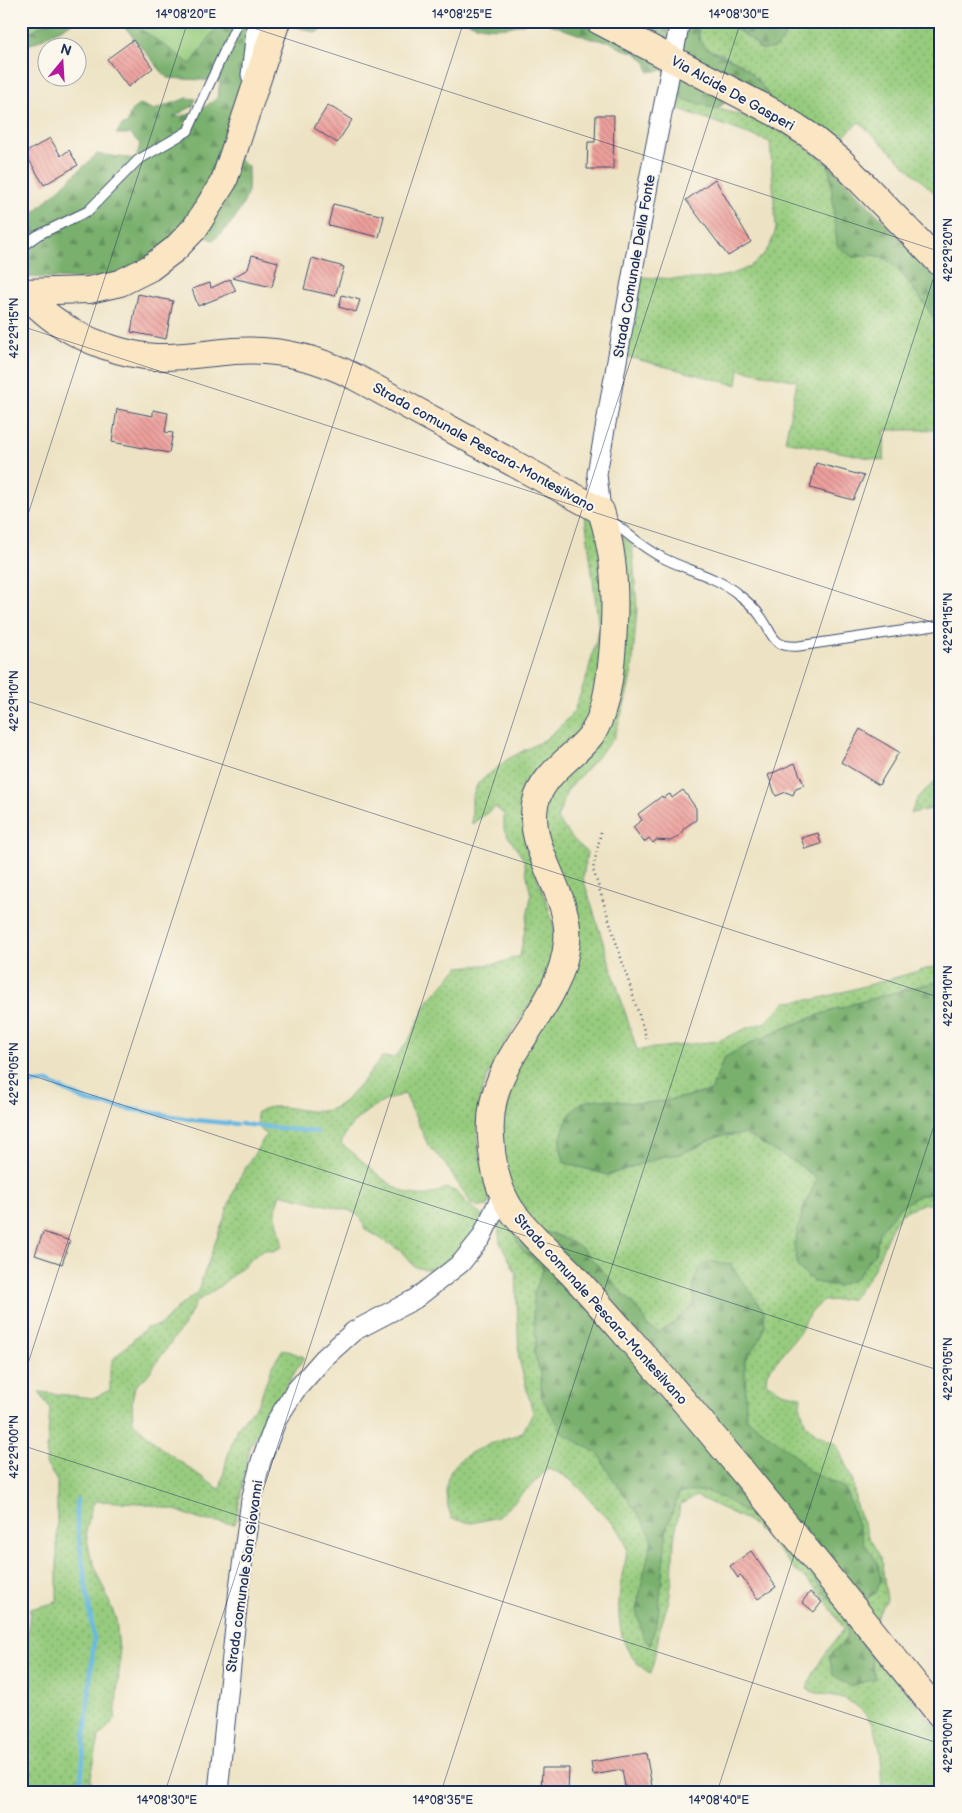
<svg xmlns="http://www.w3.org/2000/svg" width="962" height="1813" font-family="'Balsamiq Sans',sans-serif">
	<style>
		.grass { fill: url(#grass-dots); stroke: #597e6e }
		.forest { fill: url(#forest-firs); stroke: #4a7066 }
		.garden { fill: #97cc7e; stroke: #597e6e }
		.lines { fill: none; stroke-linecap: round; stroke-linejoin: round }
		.stream { stroke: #68b8e2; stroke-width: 4.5 }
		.building { fill: url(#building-back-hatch) }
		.lane-casing { stroke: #3a4a6d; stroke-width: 11 }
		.street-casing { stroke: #3a4a6d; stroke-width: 21 }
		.secondary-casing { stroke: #3a4a6d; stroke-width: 28 }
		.path { stroke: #3a4a6d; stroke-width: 2.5; stroke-dasharray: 1 4; stroke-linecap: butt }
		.lane { stroke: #fff; stroke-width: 9 }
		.street { stroke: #fff; stroke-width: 19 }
		.secondary { stroke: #fbe6c4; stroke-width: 26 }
		.ticks { fill: none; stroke: #1b2f5e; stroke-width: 1; stroke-opacity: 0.45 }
		.labels { text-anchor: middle; stroke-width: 4; stroke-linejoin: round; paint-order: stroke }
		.street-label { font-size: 14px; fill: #1b2f5e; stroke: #fbf7ec }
		.neatline { fill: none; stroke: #1b2f5e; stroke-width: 2 }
		.ticks-label { font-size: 12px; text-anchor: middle; fill: #1b2f5e }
	</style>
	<defs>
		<pattern id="grass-dots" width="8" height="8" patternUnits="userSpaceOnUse" patternTransform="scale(1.25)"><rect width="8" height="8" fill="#97cc7e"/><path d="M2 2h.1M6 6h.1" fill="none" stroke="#7aa66a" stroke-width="1.8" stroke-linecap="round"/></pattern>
		<pattern id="forest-firs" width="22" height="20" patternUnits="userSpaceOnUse" patternTransform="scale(1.25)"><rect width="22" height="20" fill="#79b06d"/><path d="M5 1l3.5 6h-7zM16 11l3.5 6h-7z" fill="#62905d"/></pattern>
		<pattern id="building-back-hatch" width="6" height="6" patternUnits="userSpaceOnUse" patternTransform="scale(1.25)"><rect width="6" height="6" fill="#eea09c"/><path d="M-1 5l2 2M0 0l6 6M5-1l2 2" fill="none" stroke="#c08382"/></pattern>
	</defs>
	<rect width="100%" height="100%" fill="#fbf7ec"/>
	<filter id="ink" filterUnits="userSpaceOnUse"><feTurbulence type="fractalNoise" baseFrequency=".02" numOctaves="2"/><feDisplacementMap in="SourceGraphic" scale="10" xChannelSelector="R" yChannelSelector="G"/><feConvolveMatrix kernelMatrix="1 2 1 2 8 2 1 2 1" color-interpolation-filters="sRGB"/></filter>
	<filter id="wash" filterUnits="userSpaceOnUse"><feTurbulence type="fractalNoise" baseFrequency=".0096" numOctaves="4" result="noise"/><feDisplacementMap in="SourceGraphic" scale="20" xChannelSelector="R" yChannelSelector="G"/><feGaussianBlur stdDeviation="1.12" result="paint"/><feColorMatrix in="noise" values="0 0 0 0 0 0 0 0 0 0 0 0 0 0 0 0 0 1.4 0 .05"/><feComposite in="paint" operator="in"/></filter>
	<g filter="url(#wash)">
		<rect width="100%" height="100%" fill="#ede3c4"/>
		<g class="grass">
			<path d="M21 21H51L22 36Z"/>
			<path d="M697 21 727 23 754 41 760 49 785 36 773 21H941V199L859 122 835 144 774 103 756 78 741 64 722 54 708 50 700 42Z"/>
			<path d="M676 97 762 121 787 134 829 164 836 218 852 257C859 257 871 254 879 256 897 261 926 306 937 323L941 324V430H885L884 461 785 441 797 381 739 369 737 385 624 356 640 277C688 279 762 290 776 228L770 142 674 107Z"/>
			<path d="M584 508 632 544 637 608 632 672 625 702 614 738 567 791 557 819 574 840 587 852 583 878 637 1050 718 1041 747 1028 766 1022 786 1002 817 999 941 965V981C865 999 791 1019 724 1058L712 1091C688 1096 664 1103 639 1103 612 1103 579 1087 566 1123 559 1143 558 1143 565 1163L608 1175 664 1156 681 1154 719 1136 745 1134 798 1164 817 1179 804 1207 794 1246 798 1267 814 1282 837 1286 855 1279 876 1251 879 1232 899 1208 919 1195 941 1194V1203C889 1203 892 1233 873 1270 868 1280 859 1290 852 1299L823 1301 809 1315 798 1335 767 1373 766 1382 782 1392 801 1396 800 1404 805 1423 815 1433 837 1445 853 1482 856 1506 868 1536 881 1558 887 1600 877 1616 872 1637 873 1651 941 1733V1792H883C881 1757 883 1718 847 1700 833 1693 822 1697 807 1689 815 1665 829 1649 844 1629L821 1593 793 1568 764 1534 745 1519 696 1496 680 1505 674 1540 672 1580 669 1600 660 1629 651 1674C615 1652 616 1612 622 1575 624 1566 628 1554 626 1545 621 1527 604 1517 593 1503 581 1488 568 1474 548 1469L498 1517 472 1523 452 1519C429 1459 476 1449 522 1433L533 1413 519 1359 516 1273 500 1242 497 1217 504 1184 497 1138 499 1099 511 1071 533 1031 556 999 566 978 575 940 567 902 538 816 539 804 545 791 578 757 599 730 612 703 616 668 606 650C604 660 605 671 603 681 599 699 588 720 576 735 559 757 534 771 526 800 510 852 564 905 554 957 549 983 531 1002 518 1023 499 1052 477 1088 477 1124 477 1148 485 1175 491 1199L488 1206 479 1207 471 1203 443 1161 428 1145 405 1094C380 1100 349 1118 341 1144 372 1164 404 1214 445 1188L455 1191 484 1218 476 1232 447 1264 428 1270 415 1267 401 1251 365 1229 361 1218 351 1211 280 1194C271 1218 281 1224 282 1247L273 1251 262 1250 220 1286 196 1302 188 1319 146 1377 135 1386 132 1401 133 1422 161 1448 220 1490 227 1458 237 1428 259 1402 272 1366 283 1349 304 1357 250 1446 235 1524 201 1520 178 1511 142 1503 97 1501 92 1505 86 1532 90 1554 116 1619 120 1660 115 1719 99 1737 91 1777V1792H21V1722L30 1609 57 1602V1481L46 1464 50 1408 39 1392 93 1398 110 1390V1369L114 1358 146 1328 161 1325 176 1309 197 1293 238 1180 266 1135 258 1126 256 1113C280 1097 304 1118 331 1109 349 1103 370 1072 382 1057L394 1058 409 1040 429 1000 459 967 496 964 520 956 531 896 524 860 504 830V814L495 807 472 824V797L478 783 508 759 546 739 565 722 574 711 587 676 599 629Z"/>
			<path d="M941 776V807L911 813 918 797Z"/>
		</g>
		<g class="forest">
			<path d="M51 21H76L34 43 21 46V36Z"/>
			<path d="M120 21H138L135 25 191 64 221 21H251L239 159 248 167C248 175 249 184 248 191 243 210 228 230 213 240L197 233 122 274 79 279 21 277V224L97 154 136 159 140 144 130 134H116L122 125 127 124 131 111 140 104 154 110 187 98 196 99 193 106 173 117C191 116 204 109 218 97L220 81 167 78Z"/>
			<path d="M300 21H338L315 33 295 26Z"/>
			<path d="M466 21H530C510 29 485 31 466 21Z"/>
			<path d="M542 21H697C698 27 697 35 700 41 704 51 730 57 740 64 755 74 764 89 774 102L727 101 717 109 676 97 673 84 663 70 649 72 646 62 636 53 620 48 609 41 591 39Z"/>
			<path d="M724 21H773L785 36C781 48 772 50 760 49L754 41Z"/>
			<path d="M829 164 941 281V324L937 323C926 306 897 261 879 256 872 254 859 257 852 257L837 245Z"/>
			<path d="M941 981V1194L919 1195 899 1208 879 1232 876 1251 855 1279 838 1286 814 1282 798 1267 794 1246 804 1207 817 1179 798 1164 745 1134 719 1136 681 1154 664 1156 608 1175 565 1163C558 1143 559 1143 566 1123 579 1087 612 1103 639 1103 663 1103 688 1096 711 1091L724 1058C791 1019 865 999 941 981Z"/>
			<path d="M534 1228 564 1238 582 1248 642 1314 647 1326 659 1332 672 1325 694 1304C693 1283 691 1275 708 1261L731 1265 764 1311 765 1325 760 1340 745 1360 746 1418 792 1453 809 1471 845 1488 865 1545 878 1564 881 1580 876 1593 865 1600 856 1626 871 1657 875 1679 850 1686 833 1675 829 1656C836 1649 846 1643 847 1633 849 1617 835 1605 826 1594 796 1557 760 1515 716 1495 703 1489 692 1491 679 1494L667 1527 658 1616 650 1646 643 1637 636 1610 652 1538 643 1521 606 1469 600 1455 563 1433 541 1396V1374L534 1353 536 1342 533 1311 534 1294 543 1269C532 1256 516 1251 515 1232Z"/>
		</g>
		<path class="garden" d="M138 21H221L191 64 135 25Z"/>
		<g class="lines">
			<g class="stream">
				<path d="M21 1084 48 1082 89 1102 195 1120 236 1124"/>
				<path d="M241 1124 317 1132"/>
				<path d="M77 1500 76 1509 78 1532 94 1639 80 1792"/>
			</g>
		</g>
		<g id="blocks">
			<g class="building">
				<path d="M133 40 153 68 128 87 107 59Z"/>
				<path d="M328 105 352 120 337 143 314 128Z"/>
				<path d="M596 115H614L613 169H587L588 142H595Z"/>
				<path d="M50 138 61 156 69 150 78 165 44 185 25 153Z"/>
				<path d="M715 179 751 242 728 256 686 200Z"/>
				<path d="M333 204 384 216 379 237 328 225Z"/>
				<path d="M252 255 278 262 272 287 232 278 248 269Z"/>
				<path d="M312 258 344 267 335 296 304 289Z"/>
				<path d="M230 279 236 291 198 306 192 289 210 283 211 288Z"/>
				<path d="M138 294 173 301 166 339 131 332Z"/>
				<path d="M342 295 360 300 356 312 339 307Z"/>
				<path d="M117 409 153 416V410L168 413 165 432 173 433 169 453 112 442Z"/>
				<path d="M816 463 864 476 853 500 810 488Z"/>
				<path d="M860 729 899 752 879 785 841 762Z"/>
				<path d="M795 763 804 785 796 788 793 795 786 792 776 796 768 775Z"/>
				<path d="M683 790 696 808V820L684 828 681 834 671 841 656 840 653 843 649 838 644 842 633 827 642 820 638 814 662 796 663 798 670 794 672 798Z"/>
				<path d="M818 833 821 844 805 849 801 838Z"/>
				<path d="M43 1232 70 1241 62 1264 35 1255Z"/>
				<path d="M751 1551 776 1587 758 1599 740 1575 738 1578 730 1566Z"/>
				<path d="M810 1592 822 1602 814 1612 802 1602Z"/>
				<path d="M646 1753 653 1792H626L622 1770 593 1775 591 1762Z"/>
				<path d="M542 1768H569L568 1792H541Z"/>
			</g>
		</g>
	</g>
	<g filter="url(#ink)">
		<use href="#blocks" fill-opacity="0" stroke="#3a4a6d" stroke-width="1"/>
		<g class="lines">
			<defs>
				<g id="lane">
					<path d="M21 247 38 235 88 211 138 160 188 131 238 21"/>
					<path d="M611 520C627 534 644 548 663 558 689 571 716 576 739 595 747 601 755 608 761 617 774 635 771 648 799 646L941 625"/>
				</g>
				<g id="street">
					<path d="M251 75 257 21"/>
					<path d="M601 511 597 474 649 180 680 21"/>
					<path d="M218 1792 239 1588 251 1500 261 1461 276 1421 295 1391 324 1358 354 1331 415 1299 461 1263 481 1238 502 1194"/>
				</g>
				<g id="secondary">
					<path d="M599 21 777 114 809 135 840 160 941 264"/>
					<path d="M21 292 89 290 120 283 150 268 175 249 195 228 224 181 277 21"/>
					<path d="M24 293C35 304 46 315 59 323 84 341 124 355 155 357 182 358 208 353 234 351 278 348 316 357 355 377L601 511C606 527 610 543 612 560 617 600 615 701 592 734 574 758 541 774 535 805 527 852 572 895 567 942 560 1018 485 1053 491 1137 492 1163 497 1189 512 1211 529 1234 551 1253 571 1273 605 1310 637 1348 670 1385 763 1493 851 1605 941 1716"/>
				</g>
			</defs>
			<use href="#lane" class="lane-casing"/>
			<use href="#street" class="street-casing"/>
			<use href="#secondary" class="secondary-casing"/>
			<path class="path" d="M601 832 593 869 647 1040"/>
			<use href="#lane" class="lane"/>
			<use href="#street" class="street"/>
			<use href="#secondary" class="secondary"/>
		</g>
	</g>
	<path class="ticks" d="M232 21 941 252M21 326 941 625M21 536 188 21M21 699 941 998M21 1072 941 1371M21 1385 464 21M21 1445 941 1744M165 1792 741 21M441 1792 941 255M717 1792 941 1104"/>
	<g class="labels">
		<g class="street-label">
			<text transform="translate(733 93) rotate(29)" y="5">Via Alcide De Gasperi</text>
			<text transform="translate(634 266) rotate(-80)" y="5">Strada Comunale Della Fonte</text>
			<text transform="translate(484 447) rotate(29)" y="5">Strada comunale Pescara-Montesilvano</text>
			<text transform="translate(601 1309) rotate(48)" y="5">Strada comunale Pescara-Montesilvano</text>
			<text transform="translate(244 1576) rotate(-82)" y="5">Strada comunale San Giovanni</text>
		</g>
	</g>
	<rect width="962" height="1813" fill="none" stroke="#fbf7ec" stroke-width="55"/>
	<g transform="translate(62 62) rotate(18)"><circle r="24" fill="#fbf7ec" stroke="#a1a7b3"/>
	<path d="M0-4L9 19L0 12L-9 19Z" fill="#b5179e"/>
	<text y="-8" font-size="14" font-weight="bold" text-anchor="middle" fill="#1b2f5e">N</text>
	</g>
	<rect x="28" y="28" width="906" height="1758" class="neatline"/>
	<g class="ticks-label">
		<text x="186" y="18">14°08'20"E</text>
		<text x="462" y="18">14°08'25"E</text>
		<text x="739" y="18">14°08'30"E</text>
		<text transform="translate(948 250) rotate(-90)" y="4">42°29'20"N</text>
		<text transform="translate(14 328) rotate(-90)" y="4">42°29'15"N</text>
		<text transform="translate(948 623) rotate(-90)" y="4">42°29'15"N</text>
		<text transform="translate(14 701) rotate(-90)" y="4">42°29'10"N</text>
		<text transform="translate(948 996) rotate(-90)" y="4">42°29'10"N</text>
		<text transform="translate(14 1074) rotate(-90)" y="4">42°29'05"N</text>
		<text transform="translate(948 1369) rotate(-90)" y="4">42°29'05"N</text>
		<text transform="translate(14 1447) rotate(-90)" y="4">42°29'00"N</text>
		<text transform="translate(948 1741) rotate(-90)" y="4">42°29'00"N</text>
		<text x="167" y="1804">14°08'30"E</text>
		<text x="443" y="1804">14°08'35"E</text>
		<text x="719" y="1804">14°08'40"E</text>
	</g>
</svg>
